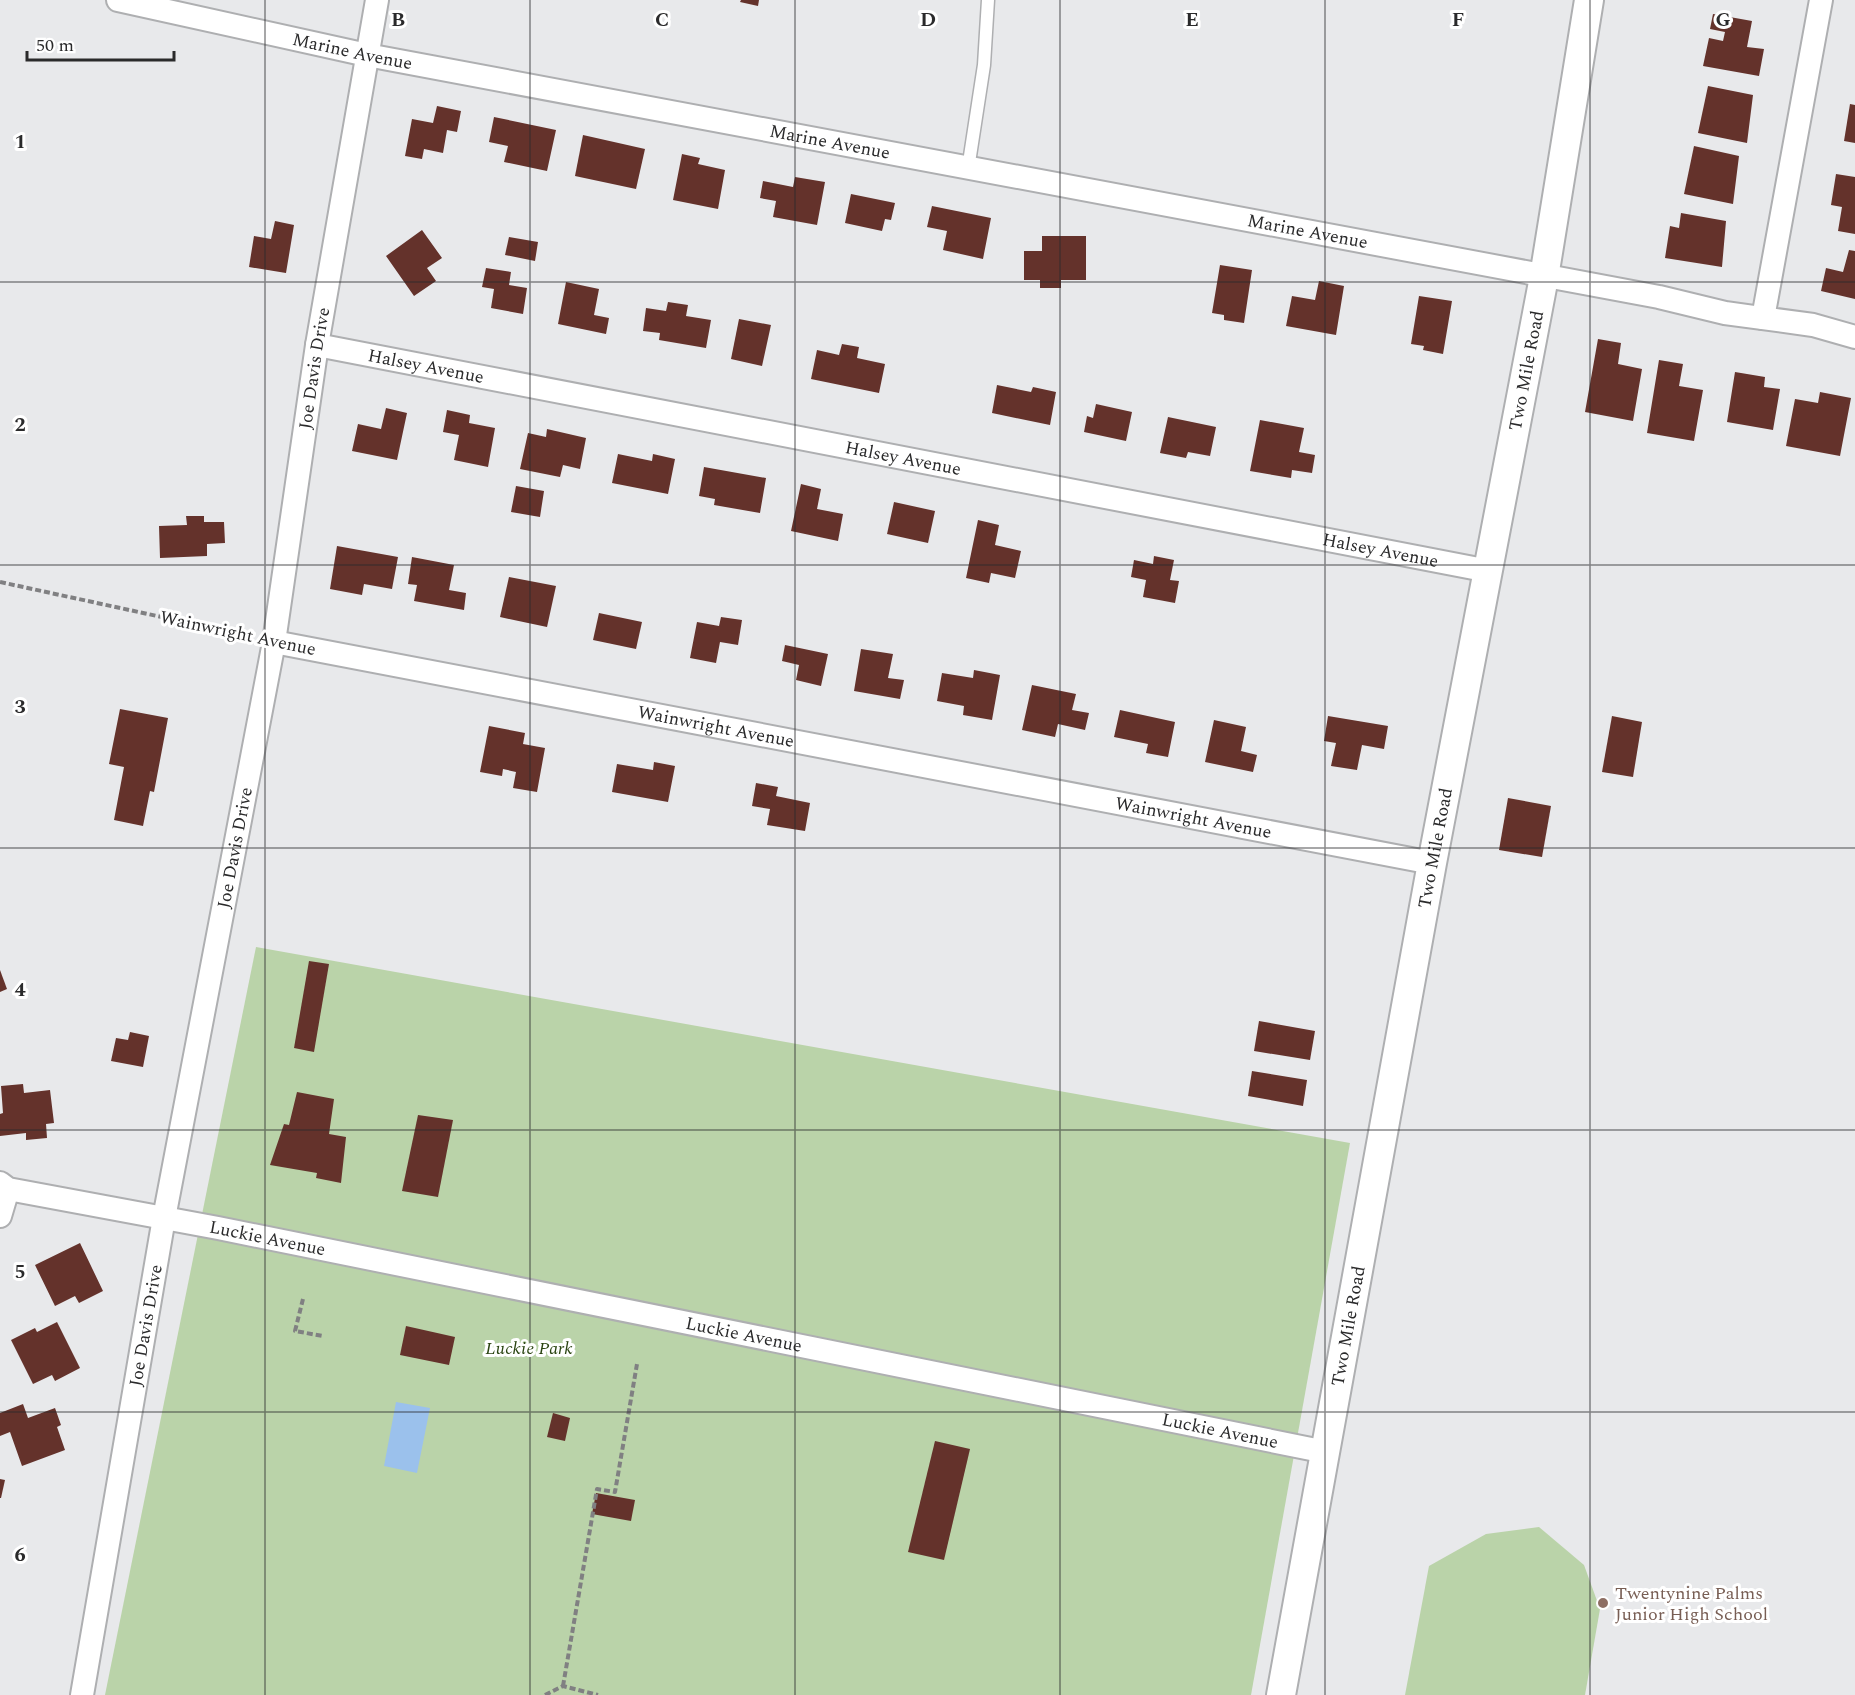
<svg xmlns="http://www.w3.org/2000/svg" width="1855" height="1695" font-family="Spectral,serif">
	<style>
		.green { fill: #bad3a9 }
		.water { fill: #9bc1ec }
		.building { fill: #64322b }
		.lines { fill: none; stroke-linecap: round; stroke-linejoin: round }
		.service-casing { stroke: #aeafb1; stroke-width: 15 }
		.minor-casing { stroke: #aeafb1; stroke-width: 26 }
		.tertiary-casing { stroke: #aeafb1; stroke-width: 32 }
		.path { stroke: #808082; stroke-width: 4; stroke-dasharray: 6 3; stroke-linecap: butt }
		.service { stroke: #fff; stroke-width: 12 }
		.minor { stroke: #fff; stroke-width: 22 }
		.tertiary { stroke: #fff; stroke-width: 28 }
		.grid { fill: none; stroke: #2a2a2b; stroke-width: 1.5; stroke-opacity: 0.55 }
		.education-dot { fill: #8d6e63; stroke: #fff; stroke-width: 2 }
		.labels { text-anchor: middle; stroke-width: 6; stroke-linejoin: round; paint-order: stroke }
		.street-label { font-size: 18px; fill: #2a2a2b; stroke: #fff }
		.park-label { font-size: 18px; font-style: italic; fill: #2a4411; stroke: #fff }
		.education-label { font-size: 18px; fill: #785e54; stroke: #fff; text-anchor: start }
		.grid-label { font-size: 20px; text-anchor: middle; font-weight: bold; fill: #2a2a2b; stroke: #fff; stroke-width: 6; stroke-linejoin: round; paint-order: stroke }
	</style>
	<rect width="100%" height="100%" fill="#e8e9eb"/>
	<g class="green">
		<path d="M256 947 1350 1143 1251 1695H105Z"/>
		<path d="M1539 1527 1584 1565 1600 1609 1585 1695H1405L1429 1566 1486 1534Z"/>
	</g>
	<path class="water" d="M396 1402 430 1408 417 1473 384 1466Z"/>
	<g class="building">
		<path d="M741 0H759L758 6 740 2Z"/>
		<path d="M1713 14 1752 21 1747 47 1764 49 1759 76 1703 66 1709 38 1723 41 1725 32 1710 29Z"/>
		<path d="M1708 86 1753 95 1747 143 1698 133Z"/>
		<path d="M1850 104 1855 105V143L1844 141Z"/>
		<path d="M437 106 461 111 457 132 447 130 443 153 424 149 422 159 405 156 412 119 433 123Z"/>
		<path d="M494 117 556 130 547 171 504 162 508 146 489 142Z"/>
		<path d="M583 135 645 149 636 189 575 176Z"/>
		<path d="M1694 146 1739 156 1733 204 1684 194Z"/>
		<path d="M682 154 700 158 698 164 725 170 718 209 673 200Z"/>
		<path d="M1836 174 1855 177V234L1838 231 1842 207 1831 205Z"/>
		<path d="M795 177 825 182 817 225 773 217 776 201 760 198 763 181 793 187Z"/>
		<path d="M851 194 895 203 891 220 885 219 882 231 845 223Z"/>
		<path d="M932 206 991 218 983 259 943 250 947 231 927 227Z"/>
		<path d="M1681 213 1726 221 1722 267 1665 258 1670 226 1679 228Z"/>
		<path d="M275 221 294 225 286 273 249 267 254 236 271 239Z"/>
		<path d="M422 230 442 258 427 268 436 281 414 296 386 256Z"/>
		<path d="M1042 236H1086V280H1061V288H1040V280H1024V251H1042Z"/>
		<path d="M509 237 538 242 535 261 505 255Z"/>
		<path d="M1849 250 1855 251V299L1821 291 1826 268 1843 272Z"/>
		<path d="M1220 265 1252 270 1244 323 1224 320V315L1212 313Z"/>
		<path d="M486 268 511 272 509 285 527 288 523 314 491 308 494 289 482 287Z"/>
		<path d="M1319 281 1344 286 1336 335 1286 326 1292 296 1315 300Z"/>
		<path d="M566 282 599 289 594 315 609 318 606 334 558 324Z"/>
		<path d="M1419 296 1452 301 1443 354 1423 350 1424 346 1411 344Z"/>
		<path d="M668 302 688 305 686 316 711 320 706 348 659 340 660 333 643 331 646 308 666 311Z"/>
		<path d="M739 319 771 325 762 366 731 359Z"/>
		<path d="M1598 339 1621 343 1618 364 1642 369 1633 421 1585 412Z"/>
		<path d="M842 344 859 347 857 358 885 364 879 393 811 379 817 350 839 355Z"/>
		<path d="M1659 360 1683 364 1679 386 1703 390 1694 441 1647 433Z"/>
		<path d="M1735 372 1765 377 1764 387 1780 389 1773 430 1727 422Z"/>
		<path d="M997 385 1031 392 1033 387 1056 392 1050 425 992 413Z"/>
		<path d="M1820 392 1851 398 1840 456 1786 446 1795 399 1818 403Z"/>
		<path d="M1096 404 1132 412 1126 441 1084 432 1087 416 1093 418Z"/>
		<path d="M386 408 407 413 397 460 352 451 358 424 381 429Z"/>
		<path d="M447 410 470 415 469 423 495 428 488 467 454 460 459 435 443 432Z"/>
		<path d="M1168 417 1216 427 1210 456 1188 452 1186 458 1160 453Z"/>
		<path d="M1260 420 1304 428 1299 452 1315 455 1312 473 1292 470 1291 478 1250 471Z"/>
		<path d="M547 429 586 438 580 469 563 465 560 477 520 469 528 433 546 437Z"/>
		<path d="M618 454 652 461 653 454 675 459 668 494 612 483Z"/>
		<path d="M704 467 766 478 760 513 714 505 715 499 699 496Z"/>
		<path d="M801 484 821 489 817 509 843 514 838 541 791 531Z"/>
		<path d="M516 486 544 491 540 517 511 512Z"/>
		<path d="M894 502 935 511 928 543 887 534Z"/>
		<path d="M186 516H204V522H224L225 543 207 544V556L160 558 159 526 187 525Z"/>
		<path d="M978 520 999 525 995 545 1021 551 1015 578 991 573 989 583 966 578Z"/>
		<path d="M337 546 398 557 392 589 364 584 362 595 330 589Z"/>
		<path d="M1154 556 1174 560 1170 580 1179 581 1175 603 1143 597 1146 580 1131 577 1134 560 1153 564Z"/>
		<path d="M412 557 454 565 449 590 466 593 464 610 414 601 417 585 408 584Z"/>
		<path d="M509 577 556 586 547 627 500 617Z"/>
		<path d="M599 613 642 622 636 649 593 640Z"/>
		<path d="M721 617 742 620 738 645 720 642 716 663 690 658 697 622 719 626Z"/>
		<path d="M785 645 828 654 821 686 796 680 799 665 782 661Z"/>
		<path d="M861 649 893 654 888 678 904 680 900 699 854 691Z"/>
		<path d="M974 670 1000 675 992 720 963 715 964 706 937 701 942 673 973 678Z"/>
		<path d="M1032 685 1076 694 1072 710 1089 713 1085 730 1058 724 1055 737 1022 730Z"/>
		<path d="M120 709 168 718 154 792 150 791 143 826 114 820 124 767 109 764Z"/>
		<path d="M1120 710 1175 722 1168 757 1146 753 1148 744 1114 737Z"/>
		<path d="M1328 716 1388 726 1384 749 1362 745 1357 770 1331 766 1336 743 1324 741Z"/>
		<path d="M1612 716 1642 722 1633 777 1602 772Z"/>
		<path d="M1214 720 1246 727 1241 751 1257 755 1253 772 1205 762Z"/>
		<path d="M489 726 525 733 523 744 545 748 537 792 513 788 516 772 503 769 502 776 480 772Z"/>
		<path d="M654 762 675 766 668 802 612 792 617 764 653 770Z"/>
		<path d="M756 783 778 787 776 796 810 803 805 831 767 825 770 809 752 806Z"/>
		<path d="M1508 798 1551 806 1542 857 1499 850Z"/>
		<path d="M309 961 329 964 314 1052 294 1048Z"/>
		<path d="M0 970 7 989 0 992Z"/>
		<path d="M1259 1021 1315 1031 1310 1060 1254 1051Z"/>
		<path d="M130 1032 149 1036 143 1067 111 1061 116 1038 128 1040Z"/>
		<path d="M1252 1071 1307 1080 1303 1106 1248 1096Z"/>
		<path d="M23 1084 24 1093 50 1090 54 1123 46 1124 47 1138 26 1140V1133L0 1136V1114L3 1113 1 1086Z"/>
		<path d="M297 1092 334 1099 329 1134 346 1137 341 1183 316 1178 317 1173 270 1165 284 1124 289 1125Z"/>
		<path d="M418 1115 453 1120 438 1197 402 1191Z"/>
		<path d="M80 1243 103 1291 79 1303 75 1296 55 1306 35 1265Z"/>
		<path d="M57 1322 80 1368 55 1381 52 1375 33 1384 11 1340 35 1328 37 1332Z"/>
		<path d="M406 1326 455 1337 449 1365 400 1355Z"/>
		<path d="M23 1404 28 1418 55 1408 61 1425 57 1427 65 1450 22 1466 10 1432 0 1436V1413Z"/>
		<path d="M553 1413 570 1418 565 1441 547 1437Z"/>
		<path d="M935 1441 970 1449 944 1560 908 1552Z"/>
		<path d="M0 1479 5 1480 1 1498H0Z"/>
		<path d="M596 1493 635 1500 631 1521 592 1514Z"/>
	</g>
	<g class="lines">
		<defs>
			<path id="service" d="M968 169 984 65 988 0"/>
			<g id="minor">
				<path id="s1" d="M118 0 367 55 1659 297 1725 313 1813 325 1855 337"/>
				<path d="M1763 318 1821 0"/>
				<path id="s2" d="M317 345 1489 571"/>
				<path id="s3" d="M274 642 1432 863"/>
				<path id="s4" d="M0 1183 8 1189 218 1228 1326 1452"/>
				<path d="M0 1216 8 1189"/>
				<path id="s5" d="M82 1695 164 1218 274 642 317 345 377 0"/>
			</g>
			<g id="tertiary">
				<path id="s6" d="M1281 1695 1432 863 1544 277 1589 0"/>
			</g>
		</defs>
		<use href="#service" class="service-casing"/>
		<use href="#minor" class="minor-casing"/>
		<use href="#tertiary" class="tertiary-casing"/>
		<g class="path">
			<path d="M0 582 254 637"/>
			<path d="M303 1299 295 1331 323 1336"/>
			<path d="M563 1686 597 1489 615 1492 637 1364"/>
			<path d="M545 1695 563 1686 598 1695"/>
		</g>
		<use href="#service" class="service"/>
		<use href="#minor" class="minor"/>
		<use href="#tertiary" class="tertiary"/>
	</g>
	<path class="grid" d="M265 0V1695M530 0V1695M795 0V1695M1060 0V1695M1325 0V1695M1590 0V1695M0 282H1855M0 565H1855M0 848H1855M0 1130H1855M0 1412H1855"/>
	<circle class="education-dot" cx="1603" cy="1603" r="6"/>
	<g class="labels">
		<g class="street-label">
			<text dy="6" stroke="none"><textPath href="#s1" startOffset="240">Marine Avenue</textPath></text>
			<text dy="6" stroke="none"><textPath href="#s1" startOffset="726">Marine Avenue</textPath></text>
			<text dy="6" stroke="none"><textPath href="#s1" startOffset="1212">Marine Avenue</textPath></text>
			<text dy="6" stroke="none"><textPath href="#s2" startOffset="111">Halsey Avenue</textPath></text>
			<text dy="6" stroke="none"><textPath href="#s5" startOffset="1347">Joe Davis Drive</textPath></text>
			<text dy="6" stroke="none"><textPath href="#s6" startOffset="1347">Two Mile Road</textPath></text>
			<text dy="6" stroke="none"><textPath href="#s2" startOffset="597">Halsey Avenue</textPath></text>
			<text dy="6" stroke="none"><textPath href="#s2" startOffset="1083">Halsey Avenue</textPath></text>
			<text transform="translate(238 633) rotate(12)" y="6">Wainwright Avenue</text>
			<text dy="6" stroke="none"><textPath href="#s3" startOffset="450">Wainwright Avenue</textPath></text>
			<text dy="6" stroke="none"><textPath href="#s3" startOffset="936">Wainwright Avenue</textPath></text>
			<text dy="6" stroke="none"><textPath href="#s6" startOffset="861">Two Mile Road</textPath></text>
			<text dy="6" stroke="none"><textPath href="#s5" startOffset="861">Joe Davis Drive</textPath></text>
			<text dy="6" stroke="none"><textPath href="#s4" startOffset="274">Luckie Avenue</textPath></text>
			<text dy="6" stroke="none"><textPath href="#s5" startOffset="375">Joe Davis Drive</textPath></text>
			<text dy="6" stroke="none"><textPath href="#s6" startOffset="375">Two Mile Road</textPath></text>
			<text dy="6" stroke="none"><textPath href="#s4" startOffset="760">Luckie Avenue</textPath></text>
			<text dy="6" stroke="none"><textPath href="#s4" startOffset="1246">Luckie Avenue</textPath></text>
		</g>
		<g class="park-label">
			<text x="529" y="1354">Luckie Park</text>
		</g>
		<g class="education-label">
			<text x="1615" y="1599">Twentynine Palms<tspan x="1615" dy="21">Junior High School</tspan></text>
		</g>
	</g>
	<g class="grid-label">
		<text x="398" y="26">B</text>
		<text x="662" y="26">C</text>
		<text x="928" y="26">D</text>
		<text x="1192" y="26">E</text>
		<text x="1458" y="26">F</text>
		<text x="1723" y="26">G</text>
		<text x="20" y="148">1</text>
		<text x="20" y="431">2</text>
		<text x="20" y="713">3</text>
		<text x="20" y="996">4</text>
		<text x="20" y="1278">5</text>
		<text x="20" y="1561">6</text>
	</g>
	<path d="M27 51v9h147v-9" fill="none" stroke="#2a2a2b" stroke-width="3"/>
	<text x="36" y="51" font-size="18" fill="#2a2a2b" stroke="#ffffff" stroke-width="4.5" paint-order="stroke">50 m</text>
</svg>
